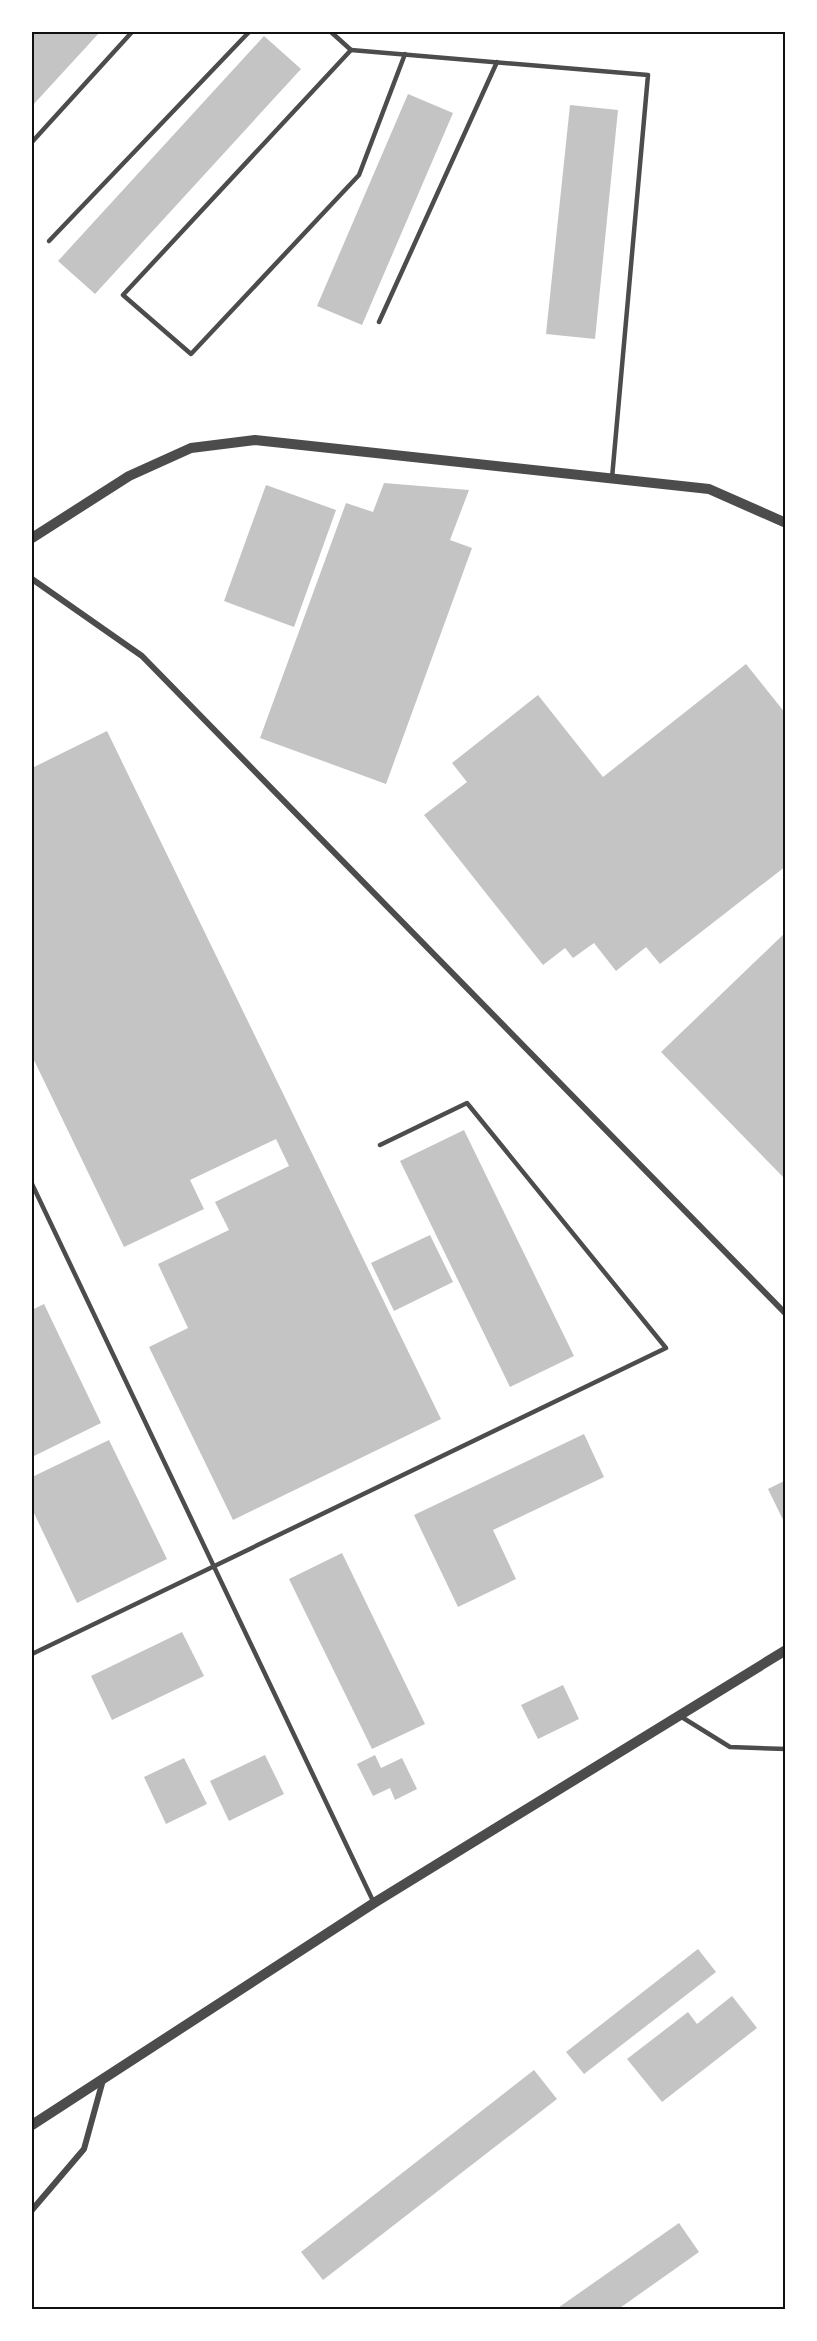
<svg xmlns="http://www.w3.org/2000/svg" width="817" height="2341" font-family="'Work Sans',sans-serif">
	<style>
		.building { fill: #c4c4c4 }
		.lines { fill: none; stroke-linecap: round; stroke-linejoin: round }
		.service { stroke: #4c4c4c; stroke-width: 4.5 }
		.minor { stroke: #4c4c4c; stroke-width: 6 }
		.tertiary { stroke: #4c4c4c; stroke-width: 10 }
		.neatline { fill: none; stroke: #111; stroke-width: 2 }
	</style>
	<rect width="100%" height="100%" fill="#fff"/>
	<g class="building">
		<path d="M33 32H100L32 106V33Z"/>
		<path d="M264 36 301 69 95 294 58 261Z"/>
		<path d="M408 94 453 113 362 325 317 306Z"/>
		<path d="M570 105 618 110 595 339 546 334Z"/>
		<path d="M384 483 469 490 450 540 472 548 386 784 260 738 346 503 373 512Z"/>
		<path d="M266 485 336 510 294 627 224 601Z"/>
		<path d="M746 664 786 714V866L660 964 646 947 616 971 594 943 573 958 565 948 543 965 424 815 467 782 452 763 538 695 603 777Z"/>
		<path d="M107 731 441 1419 233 1520 149 1347 188 1328 158 1264 229 1230 215 1202 289 1166 276 1139 190 1180 204 1209 124 1247 32 1056V768Z"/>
		<path d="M786 932V1180L661 1052Z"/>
		<path d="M464 1130 574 1356 510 1387 400 1161Z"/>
		<path d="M430 1235 453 1282 394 1311 371 1263Z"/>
		<path d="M44 1304 101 1423 32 1457V1310Z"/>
		<path d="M584 1434 604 1477 493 1530 516 1579 458 1607 414 1515Z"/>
		<path d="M109 1440 167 1559 77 1603 32 1509V1477Z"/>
		<path d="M786 1480V1526L768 1489Z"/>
		<path d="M342 1553 425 1724 372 1749 289 1579Z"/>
		<path d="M182 1632 204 1676 112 1720 91 1676Z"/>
		<path d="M563 1685 579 1719 538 1739 521 1705Z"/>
		<path d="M265 1755 284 1794 229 1821 210 1781Z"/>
		<path d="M375 1755 381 1768 402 1758 417 1789 395 1800 390 1788 373 1796 357 1764Z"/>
		<path d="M184 1758 207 1804 166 1824 144 1777Z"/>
		<path d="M698 1949 716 1972 584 2074 566 2052Z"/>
		<path d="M732 1996 757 2028 662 2102 627 2059 688 2012 697 2024Z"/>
		<path d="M534 2070 557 2099 323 2280 301 2252Z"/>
		<path d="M679 2223 699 2252 617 2310H555Z"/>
	</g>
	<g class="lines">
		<g class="service">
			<path d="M331 32 351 50 123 295 191 354 359 175 405 54"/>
			<path d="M351 50 648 75 612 478"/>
			<path d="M32 142 132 32"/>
			<path d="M49 241 249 32"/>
			<path d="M379 322 497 62"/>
			<path d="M32 1184 374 1903"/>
			<path d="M32 1654 666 1348 467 1103 380 1145"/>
			<path d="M680 1716 730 1747 786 1749"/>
		</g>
		<g class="minor">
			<path d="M32 579 142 656 786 1314"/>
			<path d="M32 2210 84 2149 103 2080"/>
		</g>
		<g class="tertiary">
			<path d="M32 538 129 476 191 448 255 440 709 489 786 523"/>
			<path d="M32 2125 374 1903 786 1650"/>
		</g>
	</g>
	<rect width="817" height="2341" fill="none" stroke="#ffffff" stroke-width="66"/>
	<rect x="33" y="33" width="751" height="2275" class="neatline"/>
</svg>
